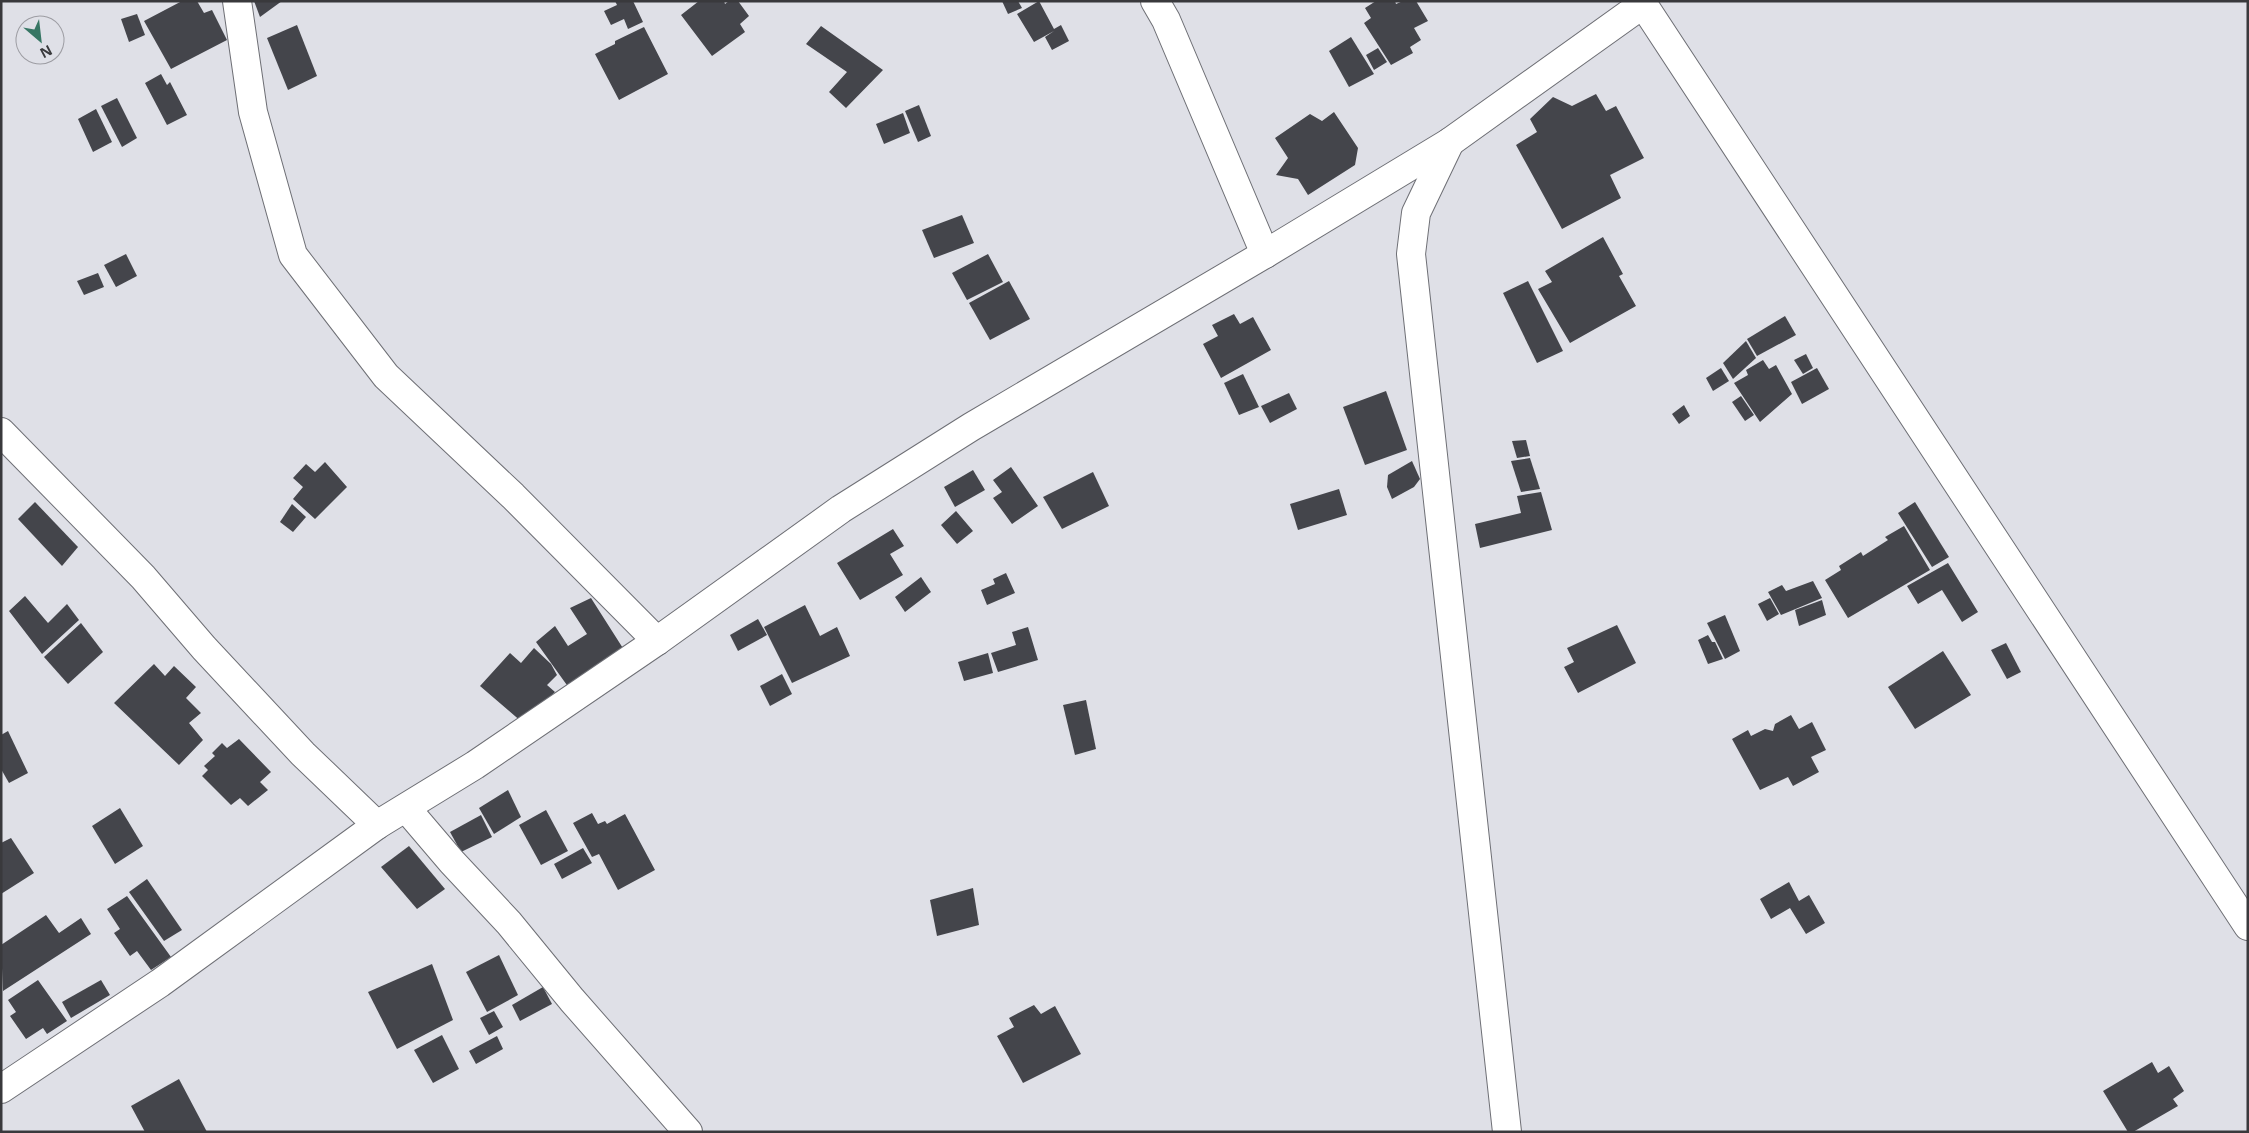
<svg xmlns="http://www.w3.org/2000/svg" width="2249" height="1133" font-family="'Open Sans',sans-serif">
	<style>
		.building { fill: #44454b }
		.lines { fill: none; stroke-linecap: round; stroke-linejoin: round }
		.minor-casing { stroke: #6e6f75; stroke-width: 30 }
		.trunk-casing { stroke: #6e6f75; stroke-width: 30 }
		.minor { stroke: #fff; stroke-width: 28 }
		.trunk { stroke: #fff; stroke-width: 28 }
	</style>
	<rect width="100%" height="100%" fill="#dfe0e7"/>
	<g class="building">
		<path d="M182 1H197L204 13 212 10 227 40 171 69 144 21Z"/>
		<path d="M254 1H282L260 17Z"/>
		<path d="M615 1H633L643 22 628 29 624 19 611 25 604 11 617 5Z"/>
		<path d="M699 1H724L725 4 729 1H738L749 16 740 24 745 32 712 56 681 15Z"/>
		<path d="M1002 1H1018L1022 8 1008 14Z"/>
		<path d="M1039 1 1054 29 1061 25 1069 41 1052 50 1045 37 1054 31 1034 42 1017 14Z"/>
		<path d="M1376 1H1395L1396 4 1403 1H1416L1428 21 1414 28 1421 40 1410 47 1413 53 1391 65 1364 23 1371 18 1365 8Z"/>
		<path d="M137 14 145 35 129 42 121 19Z"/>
		<path d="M297 25 317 76 288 90 267 38Z"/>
		<path d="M821 26 883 70 846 108 829 92 847 72 806 44Z"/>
		<path d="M644 27 668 74 619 100 595 54 615 44V41Z"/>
		<path d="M1351 37 1374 74 1349 87 1329 51Z"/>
		<path d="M1378 48 1387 62 1374 70 1366 55Z"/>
		<path d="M161 74 167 85 170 82 187 115 167 125 145 83Z"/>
		<path d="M1596 94 1606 111 1616 106 1644 158 1610 175 1621 198 1562 229 1516 145 1537 132 1530 119 1553 97 1572 106Z"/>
		<path d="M117 98 137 138 122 147 101 106Z"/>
		<path d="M919 105 931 136 918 142 905 111Z"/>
		<path d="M96 109 112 142 93 152 78 119Z"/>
		<path d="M1334 112 1358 148 1355 165 1308 195 1298 179 1276 175 1288 158 1275 138 1310 114 1322 121Z"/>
		<path d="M903 113 910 133 884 144 876 124Z"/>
		<path d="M962 215 974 243 934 258 922 230Z"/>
		<path d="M1603 237 1623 274 1619 276 1636 306 1570 343 1538 289 1552 282 1545 271Z"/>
		<path d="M126 254 137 276 116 287 104 265Z"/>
		<path d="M988 254 1003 282 967 300 952 273Z"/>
		<path d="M98 273 104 287 84 295 77 281Z"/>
		<path d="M1009 281 1030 319 990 340 969 303Z"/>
		<path d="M1528 281 1563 351 1537 363 1503 293Z"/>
		<path d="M1234 314 1240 324 1253 317 1271 350 1221 378 1203 344 1218 336 1212 325Z"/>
		<path d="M1785 316 1796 335 1757 356 1747 339Z"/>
		<path d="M1746 341 1756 358 1733 379 1723 363Z"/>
		<path d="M1806 354 1813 368 1803 374 1794 360Z"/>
		<path d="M1763 360 1769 369 1776 365 1792 394 1760 422 1734 383 1748 375 1746 370Z"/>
		<path d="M1721 368 1729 381 1713 391 1706 378Z"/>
		<path d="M1817 368 1829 389 1802 404 1791 382Z"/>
		<path d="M1243 374 1259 407 1239 415 1224 383Z"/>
		<path d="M1386 391 1407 450 1365 465 1343 407Z"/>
		<path d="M1289 393 1297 409 1270 423 1261 406Z"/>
		<path d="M1741 396 1754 415 1745 421 1732 402Z"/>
		<path d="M1684 405 1690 416 1679 424 1672 414Z"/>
		<path d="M1526 440 1530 456 1517 458 1512 441Z"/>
		<path d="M1530 458 1540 489 1521 492 1511 461Z"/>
		<path d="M1412 461 1420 479 1414 487 1392 499 1387 487 1388 475Z"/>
		<path d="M325 462 347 487 315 519 293 499 303 487 293 478 306 464 315 472Z"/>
		<path d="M1011 467 1038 506 1012 524 993 498 1002 492 993 480Z"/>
		<path d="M973 470 985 490 955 507 944 487Z"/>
		<path d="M1093 472 1109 506 1062 529 1043 497Z"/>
		<path d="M1339 489 1347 515 1298 530 1290 504Z"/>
		<path d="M1541 492 1552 530 1480 548 1475 524 1521 513 1517 496Z"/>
		<path d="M35 502 78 547 62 566 18 519Z"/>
		<path d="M1915 502 1949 557 1932 567 1898 513Z"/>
		<path d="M292 504 306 517 293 532 280 522Z"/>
		<path d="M956 511 973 531 957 544 941 525Z"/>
		<path d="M1904 526 1930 570 1848 618 1825 580 1841 570 1839 566 1861 552 1863 556 1888 540 1885 537Z"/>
		<path d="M893 529 904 546 890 554 903 575 860 600 837 563Z"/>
		<path d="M1948 563 1978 612 1962 622 1942 590 1918 604 1907 586Z"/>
		<path d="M1006 573 1015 593 987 605 981 590 995 584 993 579Z"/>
		<path d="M921 577 931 592 905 612 895 597Z"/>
		<path d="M1813 581 1822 598 1781 615 1768 592 1782 585 1786 591Z"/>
		<path d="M25 596 48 623 67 604 79 620 42 654 9 611Z"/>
		<path d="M591 598 626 653 569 688 536 642 555 626 568 646 587 634 570 608Z"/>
		<path d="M1770 598 1779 614 1767 621 1758 604Z"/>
		<path d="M1822 600 1826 615 1799 626 1795 610Z"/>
		<path d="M805 605 820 636 837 627 850 656 792 683 764 627Z"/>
		<path d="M1725 615 1740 651 1725 659 1707 623Z"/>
		<path d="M758 619 767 635 738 651 730 635Z"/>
		<path d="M81 623 103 652 68 684 44 657Z"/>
		<path d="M1617 625 1636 663 1578 693 1564 667 1574 662 1567 648Z"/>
		<path d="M1028 627 1038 660 998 672 991 653 1016 645 1012 632Z"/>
		<path d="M1708 635 1712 642H1715L1723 659 1708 664 1698 640Z"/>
		<path d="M2006 643 2021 672 2007 679 1991 650Z"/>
		<path d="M534 648 551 664 557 675 547 685 555 692 523 723 480 686 510 653 521 663Z"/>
		<path d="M1943 651 1971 695 1915 729 1888 687Z"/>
		<path d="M988 653 993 673 964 681 958 662Z"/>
		<path d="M154 664 165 676 174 666 196 687 186 698 201 713 189 723 203 740 179 765 114 703Z"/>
		<path d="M782 674 792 694 770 706 760 686Z"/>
		<path d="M1086 700 1096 749 1075 755 1063 705Z"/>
		<path d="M1791 715 1799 729 1812 722 1826 750 1811 757 1819 772 1793 786 1788 777 1760 790 1732 739 1748 730 1751 736 1765 729 1773 731 1775 724Z"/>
		<path d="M8 731 28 773 9 783 1 769V735Z"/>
		<path d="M239 739 271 772 260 782 268 790 248 806 240 798 231 805 202 776 208 770 204 766 215 756 212 753 222 743 227 748Z"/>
		<path d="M508 790 521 817 494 834 479 808Z"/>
		<path d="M120 808 143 846 115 864 92 826Z"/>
		<path d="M546 810 568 851 541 865 519 825Z"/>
		<path d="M592 813 598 824 605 821 607 824 625 814 655 870 618 890 599 854 592 857 573 823Z"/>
		<path d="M481 815 492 837 461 852 450 832Z"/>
		<path d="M11 838 34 873 1 894V843Z"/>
		<path d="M409 846 445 889 417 909 381 867Z"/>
		<path d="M583 848 592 863 562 879 554 864Z"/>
		<path d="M147 879 182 930 164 941 129 892Z"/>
		<path d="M1789 882 1799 901 1809 895 1825 923 1806 934 1790 908 1771 919 1760 899Z"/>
		<path d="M973 888 979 925 937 936 930 900Z"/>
		<path d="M127 896 171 957 151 970 137 951 130 956 114 933 120 929 107 909Z"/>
		<path d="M46 915 59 933 81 918 91 934 3 991 1 945Z"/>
		<path d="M499 955 518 995 487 1012 466 972Z"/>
		<path d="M432 964 453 1020 397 1049 368 992Z"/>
		<path d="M38 980 67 1021 47 1034 43 1028 26 1039 10 1016 16 1012 8 1000Z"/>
		<path d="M101 980 110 995 71 1018 62 1002Z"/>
		<path d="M543 987 552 1004 520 1021 512 1005Z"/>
		<path d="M1034 1005 1041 1014 1055 1006 1081 1054 1023 1083 997 1036 1014 1027 1009 1018Z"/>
		<path d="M494 1011 503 1027 489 1035 480 1018Z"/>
		<path d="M442 1035 459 1069 433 1083 414 1050Z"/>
		<path d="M497 1036 503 1049 476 1064 469 1051Z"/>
		<path d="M2152 1062 2158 1073 2169 1066 2184 1091 2173 1099 2178 1106 2133 1132H2128L2103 1091Z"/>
		<path d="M179 1079 207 1132H145L131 1106Z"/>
	</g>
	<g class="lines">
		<defs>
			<g id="minor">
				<path d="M237 1 253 112 293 255 386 376 513 496 657 641"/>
				<path d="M1155 1 1166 20 1265 254"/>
				<path d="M1450 142 1416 213 1411 254 1507 1132"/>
				<path d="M1 432 143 577 204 648 303 754 377 825"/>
				<path d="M406 808 452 862 509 923 572 1000 688 1132"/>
				<path d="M1 1089 160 983 377 825 475 765 657 641 841 509 971 427 1265 254 1450 142 1643 4"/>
			</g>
			<path id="trunk" d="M1641 1 2248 926"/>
		</defs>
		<use href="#minor" class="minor-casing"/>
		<use href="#trunk" class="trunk-casing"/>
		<use href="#minor" class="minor"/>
		<use href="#trunk" class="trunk"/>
	</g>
	<rect width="2249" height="1133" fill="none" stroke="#39393c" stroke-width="5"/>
	<g transform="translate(40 40) rotate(152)"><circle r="24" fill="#dfe0e7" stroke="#9d9da3"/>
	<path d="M0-4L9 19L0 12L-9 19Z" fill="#377664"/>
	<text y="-8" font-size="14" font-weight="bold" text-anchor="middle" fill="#39393c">N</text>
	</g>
</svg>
